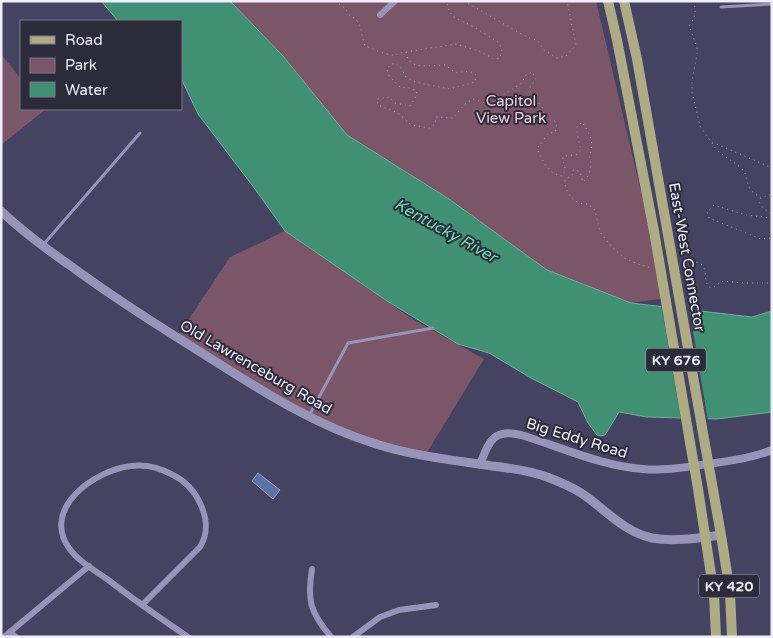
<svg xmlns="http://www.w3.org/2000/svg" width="773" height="638" font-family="'Varela Round',sans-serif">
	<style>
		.green { fill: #7b5669 }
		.water { fill: #409074; stroke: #74ac9d }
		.pier { fill: #454362 }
		.building { fill: #5d72a9; stroke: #92a1c3 }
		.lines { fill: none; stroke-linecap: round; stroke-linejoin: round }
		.path { stroke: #9d9cb3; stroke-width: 1; stroke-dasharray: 1 4; stroke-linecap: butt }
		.service { stroke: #9694b8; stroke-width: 3 }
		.minor { stroke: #9694b8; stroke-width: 6 }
		.tertiary { stroke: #9694b8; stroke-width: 8 }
		.secondary { stroke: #9694b8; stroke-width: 9 }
		.primary { stroke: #aeac84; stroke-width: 10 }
		.labels { text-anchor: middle; stroke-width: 4; stroke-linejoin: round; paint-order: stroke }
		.shield { fill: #2c2b3a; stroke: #b4b4c3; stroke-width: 1 }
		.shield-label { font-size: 14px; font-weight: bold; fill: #efeefe }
		.park-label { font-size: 15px; fill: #f4cfe1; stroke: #2c2b3a }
		.street-label { font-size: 15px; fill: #efeefe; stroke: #2c2b3a }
		.water-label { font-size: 16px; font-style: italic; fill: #6adbb3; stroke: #2c2b3a }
	</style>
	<rect width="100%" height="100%" fill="#454362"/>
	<g class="green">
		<path d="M230 1H596L666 298 631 303 547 270 449 199 347 135 283 56Z"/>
		<path d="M1 54 21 79V109H46L1 145Z"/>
		<path d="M285 231 414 320 484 359 423 459 327 423 177 337 230 257Z"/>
	</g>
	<path class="water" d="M101 1H230L283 56 347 135 449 199 547 270 631 303 752 317 772 311V412L717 419 647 417 619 412 605 435 601 436 597 435 588 423 578 402 531 378 489 353 458 344 387 301 285 231 255 189 198 114 181 78V21H118Z"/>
	<path class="pier" d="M661 304 689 307 708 421 681 420Z"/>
	<path class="building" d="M258 473 280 490 273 499 252 481Z"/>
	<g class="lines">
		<g class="path">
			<path d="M335 1 346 9 349 15C364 22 360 33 365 46 372 48 387 56 394 55 398 55 401 52 406 52 406 53 408 60 409 60 414 69 437 65 445 65L456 73 470 71 476 75 475 82 450 89 424 84 413 81 406 77 401 68 395 63 390 65 387 69 389 76 400 87 410 88 417 91 415 98 410 106 395 103 389 97 377 99 378 105 398 113 411 125 430 128 435 124 436 117 453 118 465 104 473 99 491 105 498 98 522 83 525 76 532 72 536 79 530 87 531 94 542 107 544 113 548 119 555 121 557 127 555 132C546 134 547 134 543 141 541 144 540 144 538 147 537 151 540 155 542 159 547 168 551 174 562 176 566 170 566 166 562 160L564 156 576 155 581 150 579 143 577 131V127L582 122C590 133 595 143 589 156 593 165 590 175 583 182L580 172 576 170H573V174L565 180C564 188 571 201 580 203 582 204 585 204 588 204L595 210 600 232 611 246 624 258 638 264 652 268"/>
			<path d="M464 1 516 31 529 38 537 40 544 50 557 58 566 56 576 45 567 1"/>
			<path d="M693 1C697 11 695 18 689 26L697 47V54L692 81V92L700 126 708 138 712 142 772 168"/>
			<path d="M406 52 456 44 479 51 494 59 500 58 502 49 498 42 474 27 452 16 447 6 449 1"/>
			<path d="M712 143C719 156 732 159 742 169 748 175 746 181 749 187 751 192 757 195 761 198L772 194"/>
			<path d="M761 198 759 202 763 208 772 214"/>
			<path d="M772 218 746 215 714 205 707 212 709 218 761 239 772 238"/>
			<path d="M682 265C691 261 703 259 705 272 706 278 705 282 709 287L713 288 719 283 724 281 743 283H772"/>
		</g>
		<g class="service">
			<path d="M721 7 772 4"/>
			<path d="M43 245 140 133"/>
			<path d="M309 416 348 343 433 328"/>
		</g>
		<g class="minor">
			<path d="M380 15 395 1"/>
			<path d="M312 569C307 601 310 612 331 637"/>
			<path d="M142 605 200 547C209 532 207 518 200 503 194 490 184 480 171 474 158 467 145 464 131 466 95 470 41 508 69 548 78 561 94 570 107 579 133 599 160 618 188 637"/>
			<path d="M10 632 16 637"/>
			<path d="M4 637 89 566"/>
			<path d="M353 637 380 617 399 610 436 605"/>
		</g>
		<path class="tertiary" d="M480 464C489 442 493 428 521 435 561 447 601 466 643 469 665 471 687 467 708 464 729 461 752 458 772 450"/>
		<path class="secondary" d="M1 211C22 231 45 248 68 264 106 292 146 318 186 343 247 381 307 423 376 444 413 456 453 460 492 466 510 468 530 471 547 477 560 482 573 487 584 495 606 510 624 532 652 538 674 542 698 538 721 535"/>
		<g class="primary">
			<path d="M608 1 617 40 654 231 698 489 714 594 716 637"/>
			<path d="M624 1 637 59 721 535 730 592 732 637"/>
		</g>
	</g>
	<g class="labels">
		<g class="shield">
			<rect x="646" y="348.5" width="60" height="23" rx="4"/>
			<rect x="699" y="574.5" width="60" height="23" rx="4"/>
		</g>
		<g class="shield-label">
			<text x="676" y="365">KY 676</text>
			<text x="729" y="591">KY 420</text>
		</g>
		<g class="park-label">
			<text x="511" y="106">Capitol<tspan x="511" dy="17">View Park</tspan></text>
		</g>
		<g class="street-label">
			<text transform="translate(687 257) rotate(80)" y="5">East-West Connector</text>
			<text transform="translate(256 367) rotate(30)" y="5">Old Lawrenceburg Road</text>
			<text transform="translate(577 438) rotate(17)" y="5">Big Eddy Road</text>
		</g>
		<g class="water-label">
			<text transform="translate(446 230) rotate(29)" y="6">Kentucky River</text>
		</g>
	</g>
	<rect width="773" height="638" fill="none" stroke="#efeefe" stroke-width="5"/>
	<rect x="20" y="20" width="162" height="90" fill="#2c2b3a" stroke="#7a7988"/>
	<rect x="30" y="36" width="25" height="8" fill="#aeac84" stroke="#7a7988"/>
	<text x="65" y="45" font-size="15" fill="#efeefe">Road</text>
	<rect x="30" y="58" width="25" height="15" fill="#7b5669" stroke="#7a7988"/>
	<text x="65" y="70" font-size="15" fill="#efeefe">Park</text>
	<rect x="30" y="82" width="25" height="15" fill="#409074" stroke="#7a7988"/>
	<text x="65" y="95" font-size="15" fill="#efeefe">Water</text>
</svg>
